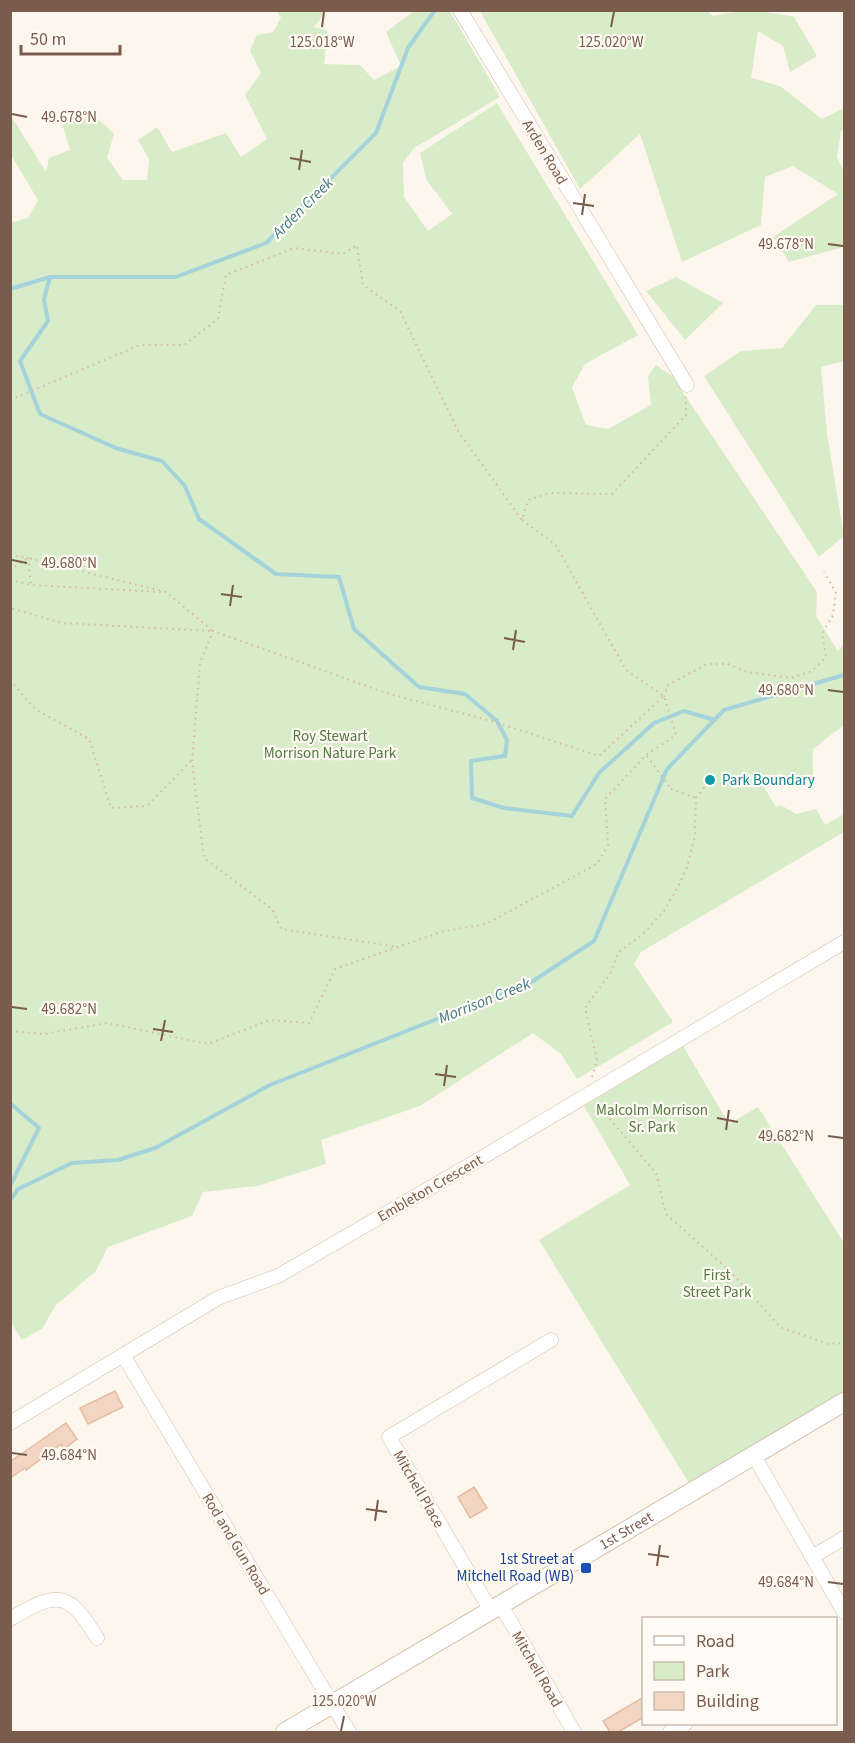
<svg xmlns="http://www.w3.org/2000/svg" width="855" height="1743" font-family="'Source Sans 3',sans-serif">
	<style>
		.green { fill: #d8ecc9 }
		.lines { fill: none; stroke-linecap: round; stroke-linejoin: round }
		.stream { stroke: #a5d3da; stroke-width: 4 }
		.building { fill: #f3d5c3; stroke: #e6bba3; stroke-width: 1.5 }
		.street-casing { stroke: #d1beb0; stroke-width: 15 }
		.secondary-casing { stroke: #d6c0b0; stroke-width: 20 }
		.path { stroke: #d9b8a5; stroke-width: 2; stroke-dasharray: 1.5 4.5; stroke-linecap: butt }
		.street { stroke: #fff; stroke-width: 14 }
		.secondary { stroke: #fff; stroke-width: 18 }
		.ticks { fill: none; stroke: #7a5c4d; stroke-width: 2 }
		.culture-dot { fill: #0f9aa8; stroke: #fffaf3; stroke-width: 2 }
		.transit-dot { fill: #1a4fb4; stroke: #fffaf3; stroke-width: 2 }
		.labels { text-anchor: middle; stroke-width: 4.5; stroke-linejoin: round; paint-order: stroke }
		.street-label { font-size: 15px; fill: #7a5c4d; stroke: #fffaf3 }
		.park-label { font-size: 15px; fill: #537a41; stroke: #fffaf3 }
		.culture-label { font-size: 15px; fill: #0d838f; stroke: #fffaf3; text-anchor: start }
		.transit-label { font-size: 15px; fill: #164399; stroke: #fffaf3; text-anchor: end }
		.water-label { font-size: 16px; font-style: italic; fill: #437c86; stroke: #fffaf3 }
		.ticks-label { font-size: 15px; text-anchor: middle; fill: #7a5c4d; stroke: #fffaf3; stroke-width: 4.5; stroke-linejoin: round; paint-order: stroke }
	</style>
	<rect width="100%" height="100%" fill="#fdf6ec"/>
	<g class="green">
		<path d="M707 10 713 16C743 8 764 11 794 17L817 56 790 72 783 46 758 31 751 78 780 86 822 119 844 108V129L841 131 837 157 844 172V247L789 262 773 237 838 194 793 166 765 177 761 225 682 262 640 134 580 189 480 11Z"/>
		<path d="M277 11H326L314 27 328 31 324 64 360 65 374 80 401 66 386 32 414 11H450L500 97 414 148 403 163 404 197 428 231 452 214 426 179 420 153 497 103 638 335 585 364 572 387 586 425 608 429 651 405 648 376 656 365 672 376 817 592 816 616 838 651 844 644V725L813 749V780L793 781 780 773 764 787 776 807 781 805 796 814 816 809 825 825 844 814V832L641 952 634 964 673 1022 577 1079 561 1054 533 1033 420 1106 321 1140 326 1164 257 1186 203 1192 192 1216 108 1247 96 1271 56 1305 42 1329 22 1340 10 1321V220L14 222 28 218 38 200 11 155V116L46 172 49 158 70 150 60 117 97 118 114 134 107 158 123 180H147L149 159 138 140 157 127 172 152 226 133 241 157 267 139 245 95 261 73 250 51 257 35 273 32 281 18Z"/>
		<path d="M676 277 723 303 685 340 646 291Z"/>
		<path d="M816 305H844V361L821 367 827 433 844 536 819 557 704 376 741 351 782 348Z"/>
		<path d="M683 1046 729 1124 758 1107 844 1243V1402L694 1491 539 1240 630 1185 584 1106Z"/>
	</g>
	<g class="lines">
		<g class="stream">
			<path d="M50 277 44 299 48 321 20 361 40 414 116 448 162 461 185 486 199 519 276 574 339 577 354 629 419 687 465 694 497 721 507 740 505 756 471 761 472 798 504 808 572 816 599 773 654 723 684 711 715 720"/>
			<path d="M10 289 50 277H176L266 243 376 133 408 48 435 10"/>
			<path d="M10 1103 39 1128 10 1186"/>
			<path d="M10 1201 18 1189 72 1163 118 1160 155 1148 270 1085 533 981 594 941 667 769 724 710 844 675"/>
		</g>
	</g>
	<g class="building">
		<path d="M115 1391 123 1407 88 1424 80 1408Z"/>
		<path d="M66 1423 77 1439 64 1449 61 1444 26 1470 25 1468 10 1478V1462Z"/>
		<path d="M474 1487 487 1508 470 1518 458 1497Z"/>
		<path d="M644 1697V1717L618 1732H610L603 1721Z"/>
	</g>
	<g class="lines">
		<defs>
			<g id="street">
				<path d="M460 10 687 385"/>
				<path d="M123 1355 349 1732"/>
				<path d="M10 1423 218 1298 278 1276 473 1163 844 942"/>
				<path d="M754 1456 844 1612"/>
				<path d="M812 1557 844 1538"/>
				<path d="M501 1605 574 1732"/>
				<path d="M491 1611 389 1437 551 1340"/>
				<path d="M10 1619C56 1592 68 1589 97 1638"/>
				<path d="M670 1732 685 1724"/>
			</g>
			<g id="secondary">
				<path id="s1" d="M285 1732 844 1402"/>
			</g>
		</defs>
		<use href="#street" class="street-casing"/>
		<use href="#secondary" class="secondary-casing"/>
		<g class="path">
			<path d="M10 400 140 345H184L218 319 226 275 294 248 343 254 357 245 363 285 400 311 458 431 522 520 528 500 550 493 612 494 686 415V397"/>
			<path d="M522 520 555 544 626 670 664 696"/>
			<path d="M10 555 28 558 31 585"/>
			<path d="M10 570 28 558 166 592 213 631 62 623 10 608"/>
			<path d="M10 580 31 585 161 592"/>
			<path d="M10 680 35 709 89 739 111 808 147 806 192 760"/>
			<path d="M664 697 668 685 707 664H728L747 672 791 678 812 671 826 657 822 634 833 615 836 593 824 572"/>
			<path d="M647 756 671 789"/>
			<path d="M671 789 696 798"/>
			<path d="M10 1031 44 1034 107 1023 208 1044 270 1020 309 1023 335 969 444 931 486 924 597 864 608 845 605 799 646 755 676 735 664 696 599 756 495 722 386 693 213 631 200 663 192 760 204 858 272 909 281 929 398 947"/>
			<path d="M592 1077 597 1060 585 1008 610 974 618 953 643 934 664 911 678 887 687 867 695 836 696 798 710 780"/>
			<path d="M598 1105 656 1173 666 1214 731 1272 780 1327 828 1344 844 1343"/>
		</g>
		<use href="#street" class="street"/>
		<use href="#secondary" class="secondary"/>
	</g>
	<path class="ticks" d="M322 27 324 12M611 27 614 12M12 114 27 117M290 158 311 162M299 170 302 150M573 203 594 206M582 215 585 194M828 244 843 246M12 560 27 563M221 594 242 597M230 606 233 585M504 638 525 642M513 650 516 630M828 690 843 692M12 1007 27 1009M153 1029 173 1032M161 1041 165 1020M435 1074 456 1077M444 1086 447 1065M717 1118 738 1122M726 1130 729 1110M828 1136 843 1138M12 1453 27 1455M366 1509 387 1512M375 1521 378 1500M648 1554 669 1557M657 1566 660 1545M828 1582 843 1584M341 1731 344 1716"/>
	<circle class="culture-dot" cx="710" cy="780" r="6"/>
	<rect class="transit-dot" x="580" y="1562" width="12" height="12" rx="3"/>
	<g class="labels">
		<g class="street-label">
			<text transform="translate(545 152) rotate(59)" y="5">Arden Road</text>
			<text transform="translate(430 1188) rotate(-30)" y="5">Embleton Crescent</text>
			<text transform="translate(419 1489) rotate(60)" y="5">Mitchell Place</text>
			<text dy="5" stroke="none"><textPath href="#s1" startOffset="396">1st Street</textPath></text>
			<text transform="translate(236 1544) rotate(59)" y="5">Rod and Gun Road</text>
			<text transform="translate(537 1669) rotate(60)" y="5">Mitchell Road</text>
		</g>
		<g class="park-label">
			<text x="330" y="741">Roy Stewart<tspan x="330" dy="17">Morrison Nature Park</tspan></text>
			<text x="652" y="1115">Malcolm Morrison<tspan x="652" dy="17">Sr. Park</tspan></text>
			<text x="717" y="1280">First<tspan x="717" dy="17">Street Park</tspan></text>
		</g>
		<g class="culture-label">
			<text x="722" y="785">Park Boundary</text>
		</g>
		<g class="transit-label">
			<text x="574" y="1564">1st Street at<tspan x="574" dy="17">Mitchell Road (WB)</tspan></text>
		</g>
		<g class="water-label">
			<text transform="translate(302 207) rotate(-45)" y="6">Arden Creek</text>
			<text transform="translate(484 1000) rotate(-22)" y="6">Morrison Creek</text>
		</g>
	</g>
	<g class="ticks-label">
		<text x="322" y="47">125.018°W</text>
		<text x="611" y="47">125.020°W</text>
		<text x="69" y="122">49.678°N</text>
		<text x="786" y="249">49.678°N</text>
		<text x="69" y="568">49.680°N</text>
		<text x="786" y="695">49.680°N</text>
		<text x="69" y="1014">49.682°N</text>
		<text x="786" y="1141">49.682°N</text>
		<text x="69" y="1460">49.684°N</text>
		<text x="786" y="1587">49.684°N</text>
		<text x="344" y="1706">125.020°W</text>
	</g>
	<rect width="855" height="1743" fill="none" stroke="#7a5c4d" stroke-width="24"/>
	<rect x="642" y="1617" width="195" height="108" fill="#fffaf3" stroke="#cabbb1" stroke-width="1.5"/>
	<rect x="654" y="1636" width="30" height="9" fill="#ffffff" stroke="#cabbb1" stroke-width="1.5"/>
	<text x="696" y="1647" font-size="18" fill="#7a5c4d">Road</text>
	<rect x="654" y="1662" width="30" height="18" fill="#d8ecc9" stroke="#cabbb1" stroke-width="1.5"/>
	<text x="696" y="1677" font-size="18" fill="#7a5c4d">Park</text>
	<rect x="654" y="1692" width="30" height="18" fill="#f3d5c3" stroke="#cabbb1" stroke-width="1.5"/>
	<text x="696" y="1707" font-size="18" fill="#7a5c4d">Building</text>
	<path d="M21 45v9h99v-9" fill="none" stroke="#7a5c4d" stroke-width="3"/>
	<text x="30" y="45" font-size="18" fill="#7a5c4d" stroke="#fffaf3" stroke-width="4.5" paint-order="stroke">50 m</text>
</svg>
